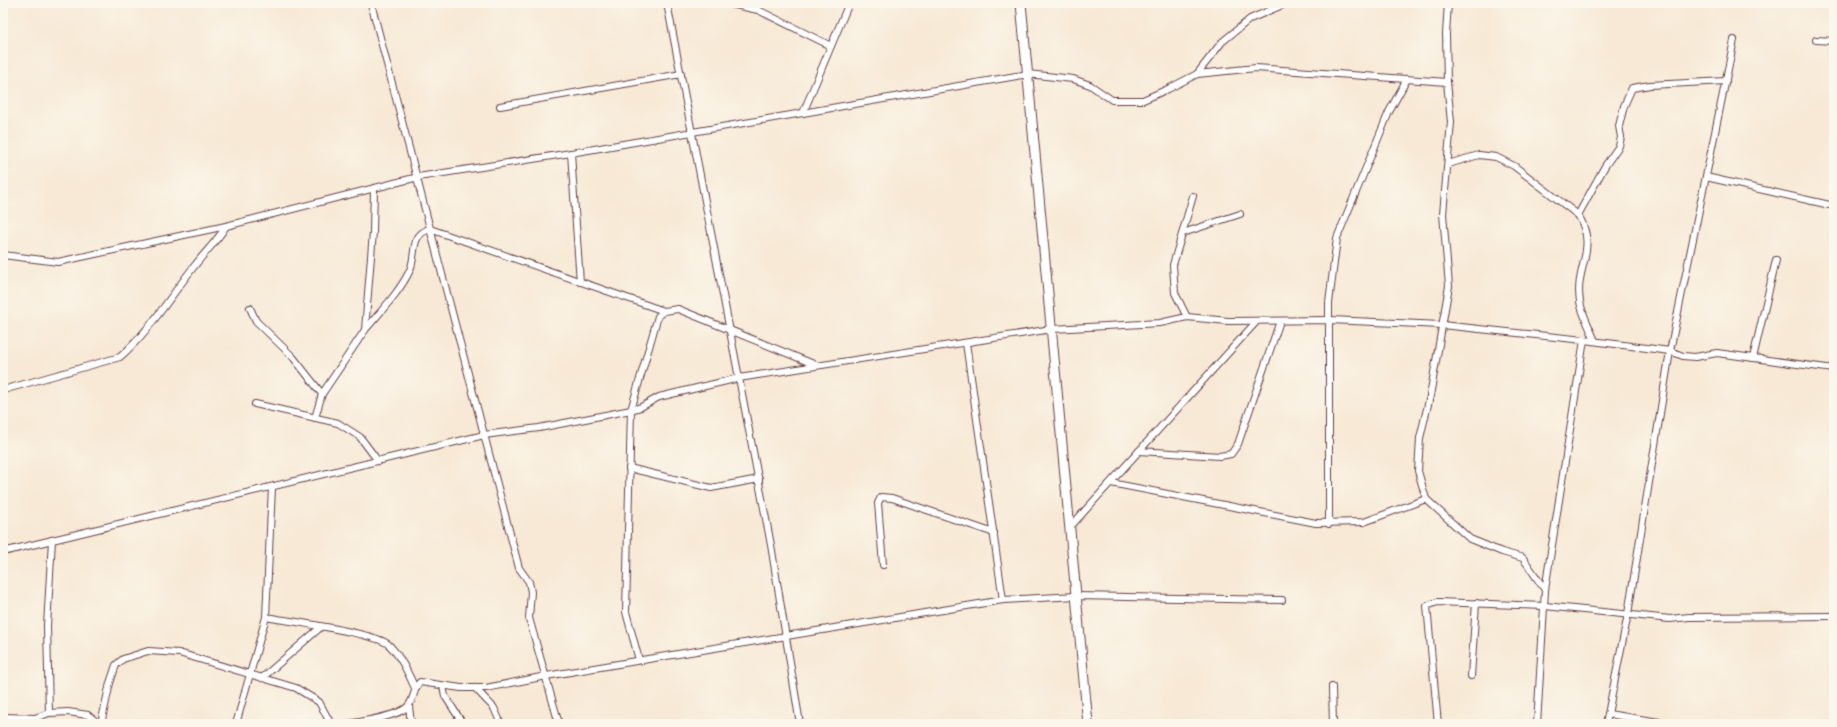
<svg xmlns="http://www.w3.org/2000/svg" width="1837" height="727" font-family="Delius,sans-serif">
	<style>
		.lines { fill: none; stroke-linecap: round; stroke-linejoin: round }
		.street-casing { stroke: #643d44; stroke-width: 8 }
		.secondary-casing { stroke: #643d44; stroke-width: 11 }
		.street { stroke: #fff; stroke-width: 6 }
		.secondary { stroke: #fff; stroke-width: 9 }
	</style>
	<rect width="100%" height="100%" fill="#fbf7ec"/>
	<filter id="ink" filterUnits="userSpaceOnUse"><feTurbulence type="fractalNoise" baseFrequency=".025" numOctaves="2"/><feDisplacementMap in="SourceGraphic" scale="8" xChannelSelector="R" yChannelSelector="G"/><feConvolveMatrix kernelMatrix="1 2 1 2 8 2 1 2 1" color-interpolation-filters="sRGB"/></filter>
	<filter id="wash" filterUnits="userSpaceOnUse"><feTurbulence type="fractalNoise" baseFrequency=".012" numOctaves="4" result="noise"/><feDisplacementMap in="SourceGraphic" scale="16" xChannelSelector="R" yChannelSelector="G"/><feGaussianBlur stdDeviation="0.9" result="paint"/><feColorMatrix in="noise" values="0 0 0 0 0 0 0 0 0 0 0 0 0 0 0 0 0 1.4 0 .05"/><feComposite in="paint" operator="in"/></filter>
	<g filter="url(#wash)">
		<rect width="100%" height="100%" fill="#f7e9d5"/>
	</g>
	<g filter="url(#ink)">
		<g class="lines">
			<defs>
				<g id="street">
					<path d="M371 3 519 568 529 582 531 592 529 618 559 724"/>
					<path d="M667 3 771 545 800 724"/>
					<path d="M726 3 758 10 831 46"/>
					<path d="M1448 3 1446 34 1447 82 1451 122 1443 214 1449 286 1430 396 1420 438 1418 471 1426 499 1470 539 1502 552 1523 558 1545 590 1537 724"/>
					<path d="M1816 40 1834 41"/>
					<path d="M1197 74 1222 42 1250 19 1287 3"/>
					<path d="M500 106 681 74"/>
					<path d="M803 113 849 3"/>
					<path d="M571 153 580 282"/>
					<path d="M1448 164 1479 155 1496 157 1514 166 1578 215C1599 248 1574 269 1580 301 1581 312 1591 330 1595 341"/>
					<path d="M1706 177 1834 206"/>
					<path d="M1578 215 1605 166 1619 146 1621 137 1619 126 1624 106 1632 88 1650 85 1726 81"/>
					<path d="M1183 233 1240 214"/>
					<path d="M3 255 58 262 226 226 418 177 571 153 1028 74 1073 79 1090 85 1112 100H1143L1168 89 1197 74 1256 68 1447 82"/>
					<path d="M250 308 256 321 293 357 322 394"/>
					<path d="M1187 317 1175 293 1173 265 1193 196"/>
					<path d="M365 330C380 312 400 292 410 270 417 254 409 235 430 229L664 311"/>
					<path d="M966 343 1003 600"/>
					<path d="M1753 358 1776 260"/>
					<path d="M3 390 120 357C150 331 171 295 196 264 206 251 218 240 226 226"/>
					<path d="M255 404 338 423 360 437 378 461"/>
					<path d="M315 418 322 394 365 330 373 232 374 188"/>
					<path d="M1139 451 1220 456 1231 454 1238 444 1280 321"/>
					<path d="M629 468 711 488 759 479"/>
					<path d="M1111 483 1316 523 1364 522 1426 499"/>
					<path d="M1329 524V303L1337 238 1389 112 1407 79"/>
					<path d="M1071 526 1257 321"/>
					<path d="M52 540 47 626 49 713 68 712 88 715 99 724"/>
					<path d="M3 552 484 435 539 428 631 410 641 407 659 397 739 378 1052 329 1160 323 1187 317 1228 321 1330 320 1442 325 1584 340 1670 351 1683 356 1695 357 1717 353 1834 369"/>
					<path d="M883 565 878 503 881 497 892 498 994 533"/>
					<path d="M1545 590 1584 340"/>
					<path d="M266 617C287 621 378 633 389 645 401 657 408 673 415 688"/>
					<path d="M639 660 626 612 631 410 658 316 664 311 678 309 816 365"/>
					<path d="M1471 676 1476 603"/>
					<path d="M262 678 321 627"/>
					<path d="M443 686 445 696 463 724"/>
					<path d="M1332 687 1333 724"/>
					<path d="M475 688 494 708 501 724"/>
					<path d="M409 706 411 724"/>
					<path d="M1608 714 1672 724"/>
					<path d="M3 717 35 718 49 713"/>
					<path d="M101 724 110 683 116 665 123 659 148 651 179 653 296 688 319 702 331 724"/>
					<path d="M236 724 266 617 272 487"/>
					<path d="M349 724C363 721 402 716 409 705 415 697 413 689 420 682L461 688H486L546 676 1003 600 1077 596 1282 600"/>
					<path d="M1438 724 1427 606 1437 602 1545 606 1670 619 1689 617 1834 616"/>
					<path d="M1606 724 1628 614 1670 351 1734 40"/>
				</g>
				<path id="secondary" d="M1021 3 1088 724"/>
			</defs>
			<use href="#street" class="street-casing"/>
			<use href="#secondary" class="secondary-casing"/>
			<use href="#street" class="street"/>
			<use href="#secondary" class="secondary"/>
		</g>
	</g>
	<rect width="1837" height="727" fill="none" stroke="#fbf7ec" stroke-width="16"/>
</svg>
